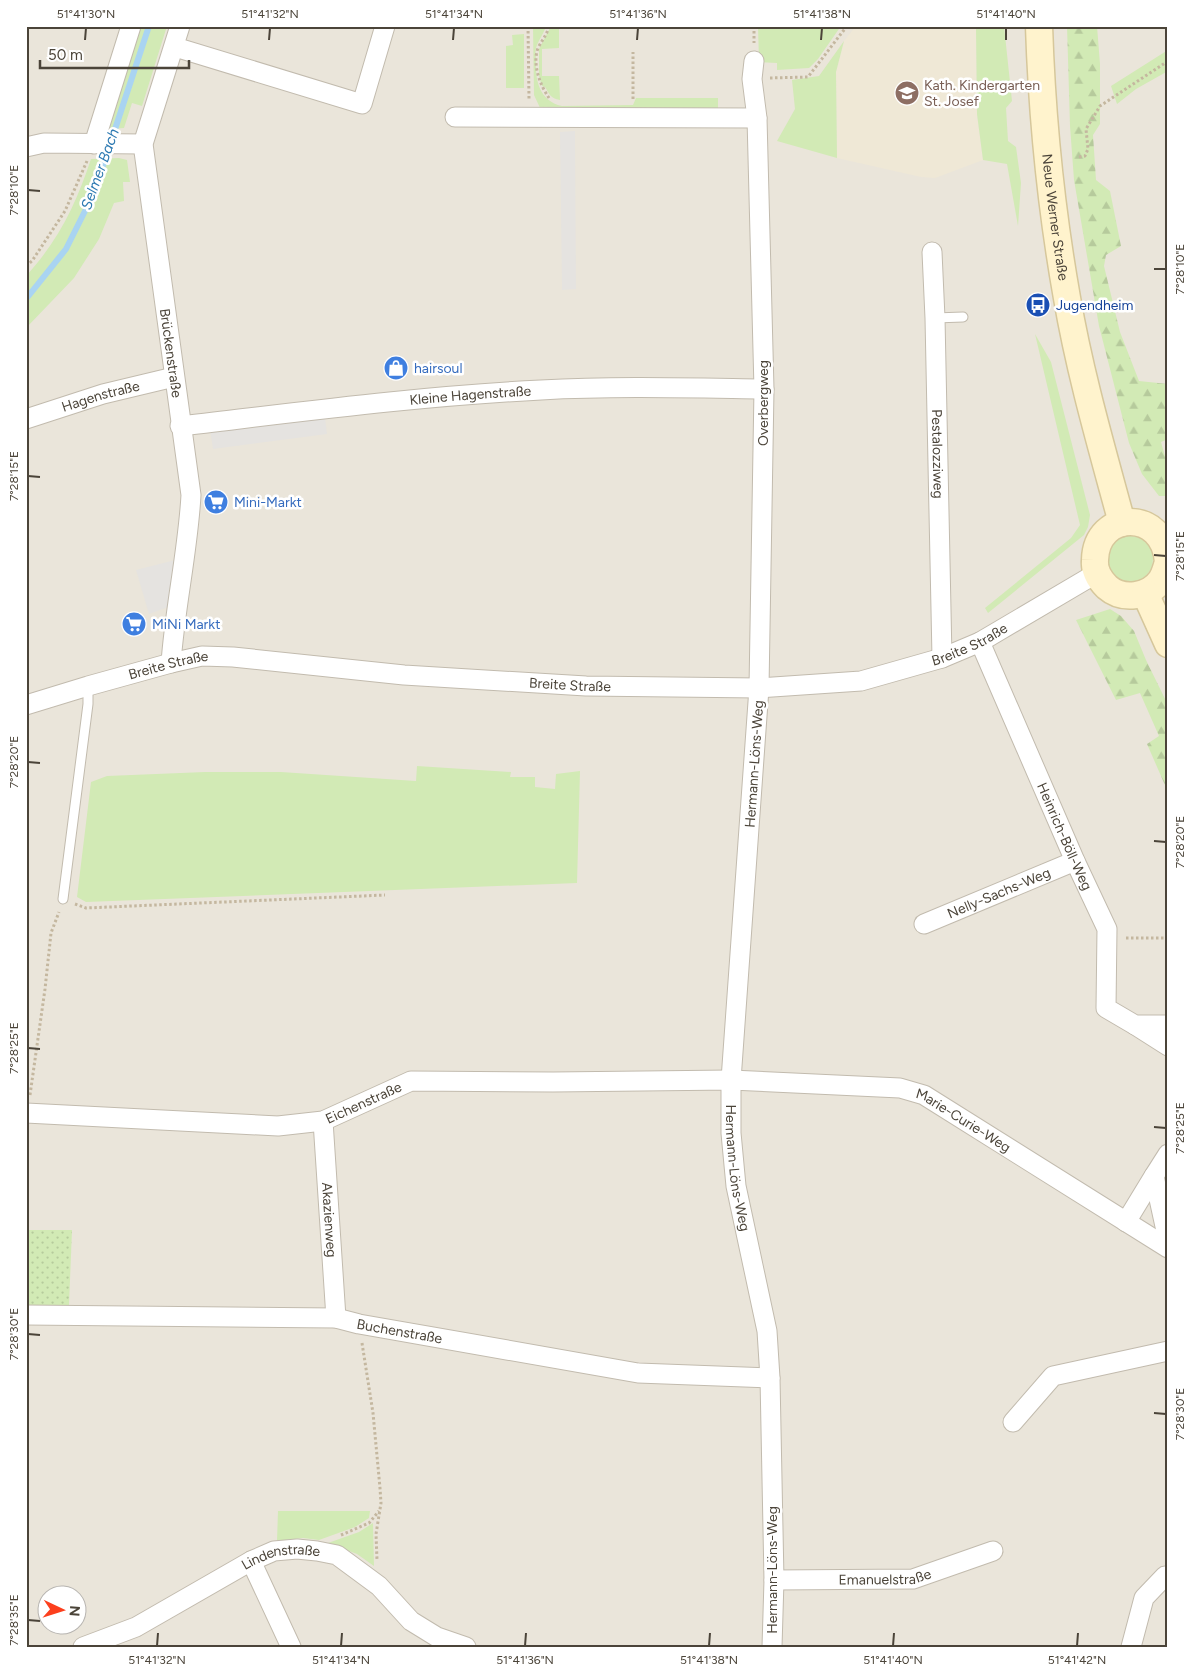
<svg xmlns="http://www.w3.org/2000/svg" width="1194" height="1673" font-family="Figtree,sans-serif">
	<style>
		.residential { fill: #eae5da; fill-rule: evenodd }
		.education { fill: #efe8d6 }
		.grass { fill: #d2eab5 }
		.forest { fill: url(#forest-firs) }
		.park { fill: url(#park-dots) }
		.parking { fill: #e5e3e0 }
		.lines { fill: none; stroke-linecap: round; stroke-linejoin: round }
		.stream { stroke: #a9d4f2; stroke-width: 6 }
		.service-casing { stroke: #c2bbae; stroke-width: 11 }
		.minor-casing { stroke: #c2bbae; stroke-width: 21 }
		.secondary-casing { stroke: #d6c79b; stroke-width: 29 }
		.path { stroke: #c4b79f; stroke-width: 3; stroke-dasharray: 2.5 2.5; stroke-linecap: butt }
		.service { stroke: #fff; stroke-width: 9 }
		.minor { stroke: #fff; stroke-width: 19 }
		.secondary { stroke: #fff3cd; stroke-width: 26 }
		.ticks { fill: none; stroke: #4b4439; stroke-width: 2 }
		.labels { text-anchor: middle; stroke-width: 5; stroke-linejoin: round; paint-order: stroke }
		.education-label { font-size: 14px; fill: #785e54; stroke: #fff; text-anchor: start }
		.street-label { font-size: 14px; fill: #4b4439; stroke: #fff }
		.transit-label { font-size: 14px; fill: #164399; stroke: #fff; text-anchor: start }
		.shop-label { font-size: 14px; fill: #366cbe; stroke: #fff; text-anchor: start }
		.water-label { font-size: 15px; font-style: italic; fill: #2e7ab2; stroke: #fff }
		.neatline { fill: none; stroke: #4b4439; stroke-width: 2 }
		.ticks-label { font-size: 12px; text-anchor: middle; fill: #4b4439 }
	</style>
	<defs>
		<pattern id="forest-firs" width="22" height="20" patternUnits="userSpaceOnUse" patternTransform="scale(1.25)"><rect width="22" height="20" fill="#d2eab5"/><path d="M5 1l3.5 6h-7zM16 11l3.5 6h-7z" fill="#b6ca9c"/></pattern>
		<pattern id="park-dots" width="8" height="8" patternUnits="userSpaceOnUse" patternTransform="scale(1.25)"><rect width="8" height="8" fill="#d2eab5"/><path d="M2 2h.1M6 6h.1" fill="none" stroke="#b6ca9c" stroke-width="1.8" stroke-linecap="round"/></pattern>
	</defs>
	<rect width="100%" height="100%" fill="#f6f3ec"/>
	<path class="residential" d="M26 26H1168V1647H26ZM48 1596H78V1626H48Z"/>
	<path class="education" d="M855 27 935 29 976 27 977 114 983 160 935 178 921 177 837 158 836 72 844 41Z"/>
	<g class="grass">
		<path d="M136 26H167L142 106 132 103 124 128 108 129Z"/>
		<path d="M533 26H546C544 33 538 41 536 48 535 51 536 56 536 59 535 80 539 101 562 106L633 105 636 98H718V111L541 110 534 95Z"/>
		<path d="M551 26H559V48L542 49V76H559L560 100C550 98 550 95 545 87L542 86 539 76V49Z"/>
		<path d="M758 26H841L818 59 809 68 777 70V63L759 62Z"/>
		<path d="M1004 26 1012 101 1006 108 1008 141 1016 147 1021 183 1018 226 1007 164 983 160 977 114 976 27Z"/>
		<path d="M524 34V88H506V46L513 45 512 35Z"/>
		<path d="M844 41 836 72 837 158 777 141 795 109 792 80 819 76Z"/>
		<path d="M1168 50V71L1136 89 1117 104 1111 86Z"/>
		<path d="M119 158 127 160 130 182H123L124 201 114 203 99 239 74 278 26 328V276C59 240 76 204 91 159Z"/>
		<path d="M1035 334 1051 362 1090 515 1088 527 1084 535 988 613 985 608 1071 538 1080 525Z"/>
		<circle cx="1130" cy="559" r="23"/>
		<path d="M417 766 511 772 510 777H535V787L555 789 556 774 580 771 577 883 86 902 77 897 91 782 107 776 205 772H281L416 781Z"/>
		<path d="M278 1511H370L369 1518 355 1527 319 1540 303 1538 277 1541Z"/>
		<path d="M373 1523 374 1566 357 1554 328 1543 359 1532Z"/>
	</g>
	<g class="forest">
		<path d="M1067 26H1097L1100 64V124L1093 135 1096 180 1110 191 1121 246 1106 255 1104 266 1120 332 1139 381 1168 384V439L1161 442 1168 467V496H1159L1142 474 1129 443 1099 326 1074 180 1070 126Z"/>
		<path d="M1110 609 1121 616 1134 631 1146 660 1168 705V792L1147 744 1159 736 1140 693 1116 700 1076 620Z"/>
	</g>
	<path class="park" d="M26 1230H72L69 1305 26 1306Z"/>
	<g class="parking">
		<path d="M575 131 576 289 562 290 560 132Z"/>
		<path d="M324 409 327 434 213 449 209 423Z"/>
		<path d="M183 558 176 604 149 614 136 570Z"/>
	</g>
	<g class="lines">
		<path class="stream" d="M26 299 66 249 94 193 149 26"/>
		<defs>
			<g id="service">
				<path d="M935 318 963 317"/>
				<path d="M63 899 88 704V686"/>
			</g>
			<g id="minor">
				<path d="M175 47 362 104 385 26"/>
				<path id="s1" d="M754 61 752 79 757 118 764 389 759 688 731 1080V1133L736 1186 767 1331 770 1378 774 1580 772 1647"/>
				<path d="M455 117 757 118"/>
				<path d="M94 144 131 26"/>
				<path d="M26 147 44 143 143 144"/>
				<path id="s2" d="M932 252 935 318 942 658"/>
				<path id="s3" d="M26 419 103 394 174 377"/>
				<path id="s4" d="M180 426C300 412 420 396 541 390 615 386 690 388 764 389"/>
				<path id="s5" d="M980 642 1075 861 1107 929 1106 1008 1135 1025H1168"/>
				<path d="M171 663C175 606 188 551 191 495L143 144 180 26"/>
				<path id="s6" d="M26 705 88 686 171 663 202 656 233 657 404 675 586 686 759 688 861 681 942 658 980 642 1097 573"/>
				<path id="s7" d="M924 924 1075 861"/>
				<path d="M1135 1025 1168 1046"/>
				<path id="s8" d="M26 1113 278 1126 323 1121 411 1081 553 1082 731 1080 900 1088 924 1095 1168 1248"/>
				<path id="s9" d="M323 1121 336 1318"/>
				<path d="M1168 1154 1154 1176 1168 1240"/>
				<path d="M1126 1222 1154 1176"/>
				<path id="s10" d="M26 1315 336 1318 359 1324 638 1373 770 1378"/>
				<path d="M1013 1422 1053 1376 1168 1351"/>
				<path d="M251 1561 291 1647"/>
				<path id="s11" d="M774 1580 913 1579 993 1551"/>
				<path id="s12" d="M83 1647 136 1627 251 1561 274 1551 297 1549 317 1551 337 1555 379 1586 411 1621 437 1637 466 1647"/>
				<path d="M1131 1647 1144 1598 1165 1576"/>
			</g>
			<g id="secondary">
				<path id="s13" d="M1039 26C1042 118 1051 208 1067 298 1080 374 1102 449 1122 523"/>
				<path d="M1168 562C1164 508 1096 510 1095 560 1094 570 1100 580 1107 587 1123 601 1149 597 1161 580 1165 574 1166 568 1168 562"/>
				<path d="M1145 593 1168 644"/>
			</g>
		</defs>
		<use href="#service" class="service-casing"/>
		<use href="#minor" class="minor-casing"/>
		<use href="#secondary" class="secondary-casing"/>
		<g class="path">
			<path d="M528 26 529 99"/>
			<path d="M754 26V43"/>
			<path d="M770 78 808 77 847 26"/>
			<path d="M549 98C540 85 532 64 538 48 542 40 547 35 549 26"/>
			<path d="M633 99V52"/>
			<path d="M1079 157 1085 156 1088 149 1086 129 1100 106 1168 61"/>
			<path d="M26 266 32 261 65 211 87 161"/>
			<path d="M75 904 86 908 385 895"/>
			<path d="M1126 938H1168"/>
			<path d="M30 1095 45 989 51 933 59 912"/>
			<path d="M362 1343 373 1413 380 1488 381 1503 376 1534 377 1560"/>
			<path d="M341 1535 369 1523 379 1511"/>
		</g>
		<use href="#service" class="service"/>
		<use href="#minor" class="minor"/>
		<use href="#secondary" class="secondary"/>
	</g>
	<path class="ticks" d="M85 40 86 28M269 40 270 28M453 40 454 28M637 40 638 28M821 40 822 28M1006 40V28M28 190 40 191M1154 269H1166M28 476 40 477M1154 555 1166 556M28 762 40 763M1154 841 1166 842M28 1048 40 1049M1154 1127 1166 1128M28 1334 40 1335M1154 1413 1166 1414M28 1620 40 1621M157 1646 158 1633M341 1646 342 1633M525 1646 526 1633M709 1646 710 1633M893 1646 894 1633M1077 1646 1078 1633"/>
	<defs>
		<symbol id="school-disc" viewBox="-11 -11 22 22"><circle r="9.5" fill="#8d6e63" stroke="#fff"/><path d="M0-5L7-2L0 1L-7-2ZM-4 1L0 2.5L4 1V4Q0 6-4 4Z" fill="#fff"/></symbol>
		<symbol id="bus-disc" viewBox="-11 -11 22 22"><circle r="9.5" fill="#1a4fb4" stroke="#fff"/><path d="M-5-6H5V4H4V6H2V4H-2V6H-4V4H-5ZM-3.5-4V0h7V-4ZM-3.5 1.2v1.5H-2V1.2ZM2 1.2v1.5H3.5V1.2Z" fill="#fff"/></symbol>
		<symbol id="shop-disc" viewBox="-11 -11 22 22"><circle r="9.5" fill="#3f7fe0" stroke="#fff"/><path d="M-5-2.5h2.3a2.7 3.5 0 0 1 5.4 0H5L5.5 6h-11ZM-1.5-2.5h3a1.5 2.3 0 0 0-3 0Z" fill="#fff"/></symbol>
		<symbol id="supermarket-disc" viewBox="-11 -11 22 22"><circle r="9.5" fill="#3f7fe0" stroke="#fff"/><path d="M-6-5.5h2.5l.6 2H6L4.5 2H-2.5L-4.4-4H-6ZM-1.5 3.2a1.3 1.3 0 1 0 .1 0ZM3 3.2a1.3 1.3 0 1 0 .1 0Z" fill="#fff"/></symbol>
	</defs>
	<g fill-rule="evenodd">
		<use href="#school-disc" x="893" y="79" width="28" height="28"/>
		<use href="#bus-disc" x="1024" y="291" width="28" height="28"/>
		<use href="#shop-disc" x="382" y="354" width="28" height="28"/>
		<use href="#supermarket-disc" x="202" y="488" width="28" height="28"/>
		<use href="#supermarket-disc" x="120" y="610" width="28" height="28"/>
	</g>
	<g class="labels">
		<g class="education-label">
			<text x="924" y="90">Kath. Kindergarten<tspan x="924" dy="16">St. Josef</tspan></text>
		</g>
		<g class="street-label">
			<text dy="5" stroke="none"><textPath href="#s13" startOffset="192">Neue Werner Straße</textPath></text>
			<text transform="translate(171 353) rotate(82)" y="5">Brückenstraße</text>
			<text dy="5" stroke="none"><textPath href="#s4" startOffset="292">Kleine Hagenstraße</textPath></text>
			<text dy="5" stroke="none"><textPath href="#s3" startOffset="78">Hagenstraße</textPath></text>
			<text transform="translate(763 403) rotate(-90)" y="5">Overbergweg</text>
			<text dy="5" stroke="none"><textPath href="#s2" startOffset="202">Pestalozziweg</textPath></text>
			<text dy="5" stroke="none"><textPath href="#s6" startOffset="958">Breite Straße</textPath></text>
			<text dy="5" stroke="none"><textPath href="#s6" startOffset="148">Breite Straße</textPath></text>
			<text dy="5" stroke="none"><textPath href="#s6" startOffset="552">Breite Straße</textPath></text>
			<text transform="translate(754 764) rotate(-86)" y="5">Hermann-Löns-Weg</text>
			<text dy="5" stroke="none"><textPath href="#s5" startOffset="212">Heinrich-Böll-Weg</textPath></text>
			<text dy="5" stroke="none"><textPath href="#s7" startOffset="81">Nelly-Sachs-Weg</textPath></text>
			<text dy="5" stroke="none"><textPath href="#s8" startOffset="342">Eichenstraße</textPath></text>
			<text dy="5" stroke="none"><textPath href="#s8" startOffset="955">Marie-Curie-Weg</textPath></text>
			<text dy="5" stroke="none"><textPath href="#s1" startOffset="1109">Hermann-Löns-Weg</textPath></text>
			<text dy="5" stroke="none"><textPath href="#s9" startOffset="99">Akazienweg</textPath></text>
			<text dy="5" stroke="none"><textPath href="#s10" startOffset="375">Buchenstraße</textPath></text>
			<text dy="5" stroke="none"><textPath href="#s12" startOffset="220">Lindenstraße</textPath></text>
			<text transform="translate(772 1570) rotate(-90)" y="5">Hermann-Löns-Weg</text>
			<text dy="5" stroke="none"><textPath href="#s11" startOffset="111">Emanuelstraße</textPath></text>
		</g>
		<g class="transit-label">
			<text x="1056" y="310">Jugendheim</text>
		</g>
		<g class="shop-label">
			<text x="414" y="373">hairsoul</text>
			<text x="234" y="507">Mini-Markt</text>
			<text x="152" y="629">MiNi Markt</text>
		</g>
		<g class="water-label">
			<text transform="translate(100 169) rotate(-70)" y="5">Selmer Bach</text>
		</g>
	</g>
	<rect width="1194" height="1673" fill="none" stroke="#ffffff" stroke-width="55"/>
	<g transform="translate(62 1610) rotate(94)"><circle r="24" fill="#ffffff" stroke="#b7b4b0"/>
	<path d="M0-4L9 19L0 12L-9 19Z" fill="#fc3f1d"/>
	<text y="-8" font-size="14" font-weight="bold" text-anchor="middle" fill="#4b4439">N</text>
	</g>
	<path d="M40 60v8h149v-8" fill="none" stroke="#4b4439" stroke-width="2.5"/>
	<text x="48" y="60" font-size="15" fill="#4b4439" stroke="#ffffff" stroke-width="4" paint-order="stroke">50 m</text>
	<rect x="28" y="28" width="1138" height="1618" class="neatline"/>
	<g class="ticks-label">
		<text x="86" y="18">51°41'30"N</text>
		<text x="270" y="18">51°41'32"N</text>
		<text x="454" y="18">51°41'34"N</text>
		<text x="638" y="18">51°41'36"N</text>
		<text x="822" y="18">51°41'38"N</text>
		<text x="1006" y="18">51°41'40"N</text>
		<text transform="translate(14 190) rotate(-90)" y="4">7°28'10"E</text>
		<text transform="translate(1180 269) rotate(-90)" y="4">7°28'10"E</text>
		<text transform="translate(14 476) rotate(-90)" y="4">7°28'15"E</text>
		<text transform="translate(1180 556) rotate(-90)" y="4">7°28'15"E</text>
		<text transform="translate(14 762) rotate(-90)" y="4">7°28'20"E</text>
		<text transform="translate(1180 842) rotate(-90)" y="4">7°28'20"E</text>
		<text transform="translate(14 1048) rotate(-90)" y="4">7°28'25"E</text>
		<text transform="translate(1180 1128) rotate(-90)" y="4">7°28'25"E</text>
		<text transform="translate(14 1334) rotate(-90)" y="4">7°28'30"E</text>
		<text transform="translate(1180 1414) rotate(-90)" y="4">7°28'30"E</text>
		<text transform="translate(14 1620) rotate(-90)" y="4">7°28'35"E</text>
		<text x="157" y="1664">51°41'32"N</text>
		<text x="341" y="1664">51°41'34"N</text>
		<text x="525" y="1664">51°41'36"N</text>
		<text x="709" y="1664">51°41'38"N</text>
		<text x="893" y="1664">51°41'40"N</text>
		<text x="1077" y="1664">51°41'42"N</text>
	</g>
</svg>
